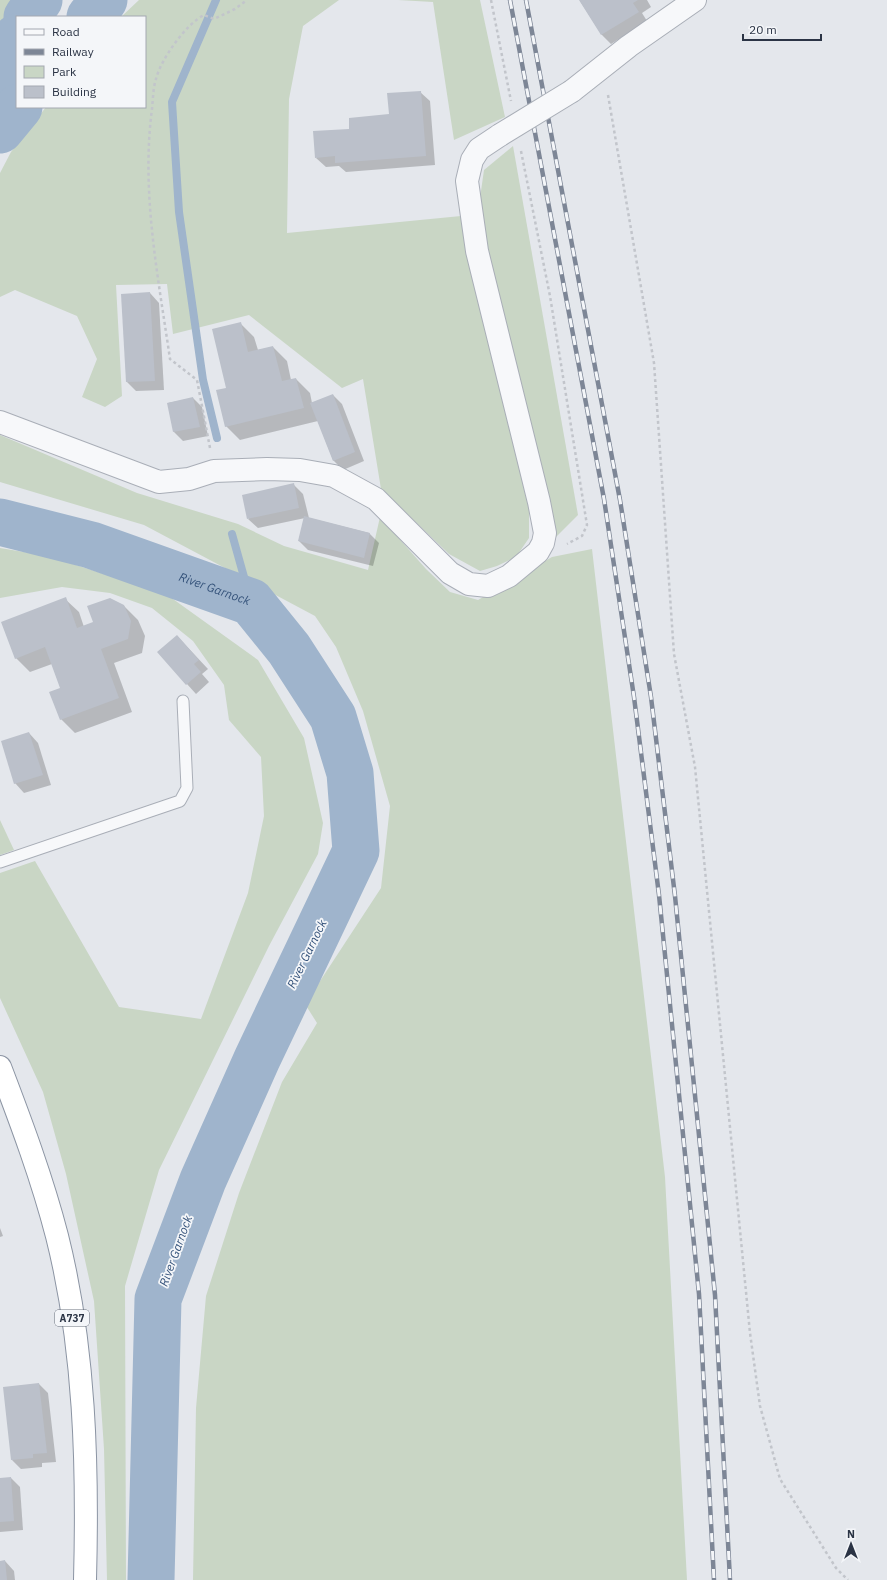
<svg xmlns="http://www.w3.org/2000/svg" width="887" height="1580" font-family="'IBM Plex Sans',sans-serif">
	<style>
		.green { fill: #c9d6c5 }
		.shadow { fill: #0003 }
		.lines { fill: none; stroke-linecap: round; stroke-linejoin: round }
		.stream { stroke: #9fb4cc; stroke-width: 8 }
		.river { stroke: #9fb4cc; stroke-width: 47 }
		.building { fill: #bbc0ca }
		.lane-casing { stroke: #a9aeb7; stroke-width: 13 }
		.street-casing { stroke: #a9aeb7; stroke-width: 24 }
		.highway-casing { stroke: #8b94a3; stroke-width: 24 }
		.path { stroke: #c2c5cb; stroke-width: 2.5; stroke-dasharray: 3 3; stroke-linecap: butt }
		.lane { stroke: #f7f8fa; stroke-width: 11 }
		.street { stroke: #f7f8fa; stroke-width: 22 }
		.highway { stroke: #fff; stroke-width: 22 }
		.rail-casing { stroke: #7d8696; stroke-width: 4.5 }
		.rail { stroke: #f4f6f9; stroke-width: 3; stroke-dasharray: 9; stroke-linecap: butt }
		.street-bridge-casing { stroke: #a9aeb7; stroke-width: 24; stroke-linecap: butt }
		.street-bridge { stroke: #f7f8fa; stroke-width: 22 }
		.labels { text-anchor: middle; stroke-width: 3.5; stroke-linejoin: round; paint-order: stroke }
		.shield { fill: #f4f6f9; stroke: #676e7b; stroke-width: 1 }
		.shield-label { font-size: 10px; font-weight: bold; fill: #2b3445 }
		.water-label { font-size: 12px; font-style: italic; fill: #34527a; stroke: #f4f6f9 }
	</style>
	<rect width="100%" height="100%" fill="#e4e7ec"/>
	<g class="green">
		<path d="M0 0H14L0 28Z"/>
		<path d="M139 0H339L303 26 289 99 287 233 461 216 529 504V538L516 557 497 566 480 571 449 554 381 489 363 379 342 388 249 315 173 334 167 284 116 285 122 396 105 407 82 397 97 359 77 316 15 290 0 297V173L11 152 46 107H145V17H121Z"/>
		<path d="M398 0H480L505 117 454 140 433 2Z"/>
		<path d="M513 146 578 515 554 539 486 252 479 205 484 170Z"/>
		<path d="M0 435 137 493 238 524 284 546 368 570 380 517 426 569 450 592 478 600 552 557 592 549 665 1177 687 1580H193L196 1408 206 1296 239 1193 282 1082 317 1023 305 1004 381 888 390 806 363 711 336 647 315 616 144 525 0 482Z"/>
		<path d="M0 548 48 556 166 594 258 660 304 738 323 823 318 854 269 946 159 1170 125 1286 126 1580H107L104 1449 94 1301 66 1174 43 1092 0 998V873L35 861 119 1007 201 1019 248 893 264 816 261 757 229 720 224 685 193 641 152 608 110 593 62 587 0 598Z"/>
		<path d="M0 820 14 850 0 855Z"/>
	</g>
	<g class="shadow">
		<path d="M582 0H647L651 7 642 13 647 21 611 44 602 35 580 1Z"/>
		<path d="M420 92 430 101 435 165 346 172 339 166 326 167 316 158 350 130 390 115Z"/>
		<path d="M150 293 159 303 164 390 136 391 127 382Z"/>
		<path d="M240 323 254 337 258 350 273 347 287 361 291 380 296 379 310 393 312 403 333 395 342 404 364 461 343 470 333 460 318 421 240 440 226 426 227 389Z"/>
		<path d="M193 398 202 407 208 436 183 441 174 432 168 403Z"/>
		<path d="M293 484 303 494 309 518 369 533 379 543 373 566 308 550 299 541 305 518 258 528 248 519Z"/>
		<path d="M65 599 79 612 84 627 94 623 124 606 138 620 145 636 142 653 114 663 132 712 75 733 61 719 62 688 52 664 30 672 16 658Z"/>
		<path d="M177 636 208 669 202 674 209 682 196 694 187 684Z"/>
		<path d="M29 733 38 743 51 785 24 793 15 783Z"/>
		<path d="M0 1228 3 1236 0 1237Z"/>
		<path d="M39 1384 48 1393 56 1462 42 1463V1467L21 1469 12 1460Z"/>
		<path d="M11 1478 20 1487 23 1530 0 1532V1479Z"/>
		<path d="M5 1561 14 1571 15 1580H0V1562Z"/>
	</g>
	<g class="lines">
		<g class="stream">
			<path d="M216 0 172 102 179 212 203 380 217 438"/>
			<path d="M232 534 251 602"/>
		</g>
		<g class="river">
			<path d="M27 17 39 0"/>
			<path d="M90 17 104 0"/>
			<path d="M0 71 17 37"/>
			<path d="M0 130 19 107"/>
			<path id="s1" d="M0 522 91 545 251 602 289 649 333 717 350 773 356 851 257 1059 203 1180 158 1299 151 1580"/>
		</g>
	</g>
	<g class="building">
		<path d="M579 0H638L633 3 639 12 601 35Z"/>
		<path d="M421 91 426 156 335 163V156L315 158 313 131 349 129V118L389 114 387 93Z"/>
		<path d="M150 292 155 381 126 382 121 294Z"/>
		<path d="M241 322 248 352 273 346 282 381 296 378 304 408 225 427 216 390 226 388 212 329Z"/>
		<path d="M333 394 355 452 333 461 310 403Z"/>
		<path d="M193 397 200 427 173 432 167 403Z"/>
		<path d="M294 483 299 508 247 519 242 495Z"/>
		<path d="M304 516 370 533 364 558 298 541Z"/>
		<path d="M66 597 77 628 93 622 87 606 110 598 124 605 131 621 128 639 101 649 119 698 60 720 49 692 60 688 45 647 15 659 1 622Z"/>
		<path d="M177 635 199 660 194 664 201 672 186 685 157 652Z"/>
		<path d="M29 732 43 775 14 784 1 741Z"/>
		<path d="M39 1383 47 1453 33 1454V1458L11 1460 3 1387Z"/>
		<path d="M11 1477 14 1521 0 1522V1478Z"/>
		<path d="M5 1560 7 1580H0V1561Z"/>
	</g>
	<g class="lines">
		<defs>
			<path id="lane" d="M0 862 180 801 187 788 183 701"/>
			<g id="street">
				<path d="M572 91 629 46 695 0"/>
				<path d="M0 422 159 482 189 479 214 471 267 469 300 470 334 476 376 499 450 573 469 584 488 586 509 576 538 552 543 543 545 533 539 502 477 251 467 181 472 160 479 149 500 135"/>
			</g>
			<path id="highway" d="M0 1067C21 1122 42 1178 57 1236 85 1347 88 1466 85 1580"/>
		</defs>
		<use href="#lane" class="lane-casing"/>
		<use href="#street" class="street-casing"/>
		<use href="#highway" class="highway-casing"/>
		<g class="path">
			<path d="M491 0 511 101"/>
			<path d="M608 95 654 363 674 654 695 767 750 1333 760 1406 780 1479 836 1568 848 1580"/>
			<path d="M521 151 550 296 587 525 582 536 567 544"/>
			<path d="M210 448 197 380 170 359C158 276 141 192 152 109 153 99 153 88 156 79 161 59 186 24 204 15L214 19 235 9 247 0"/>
		</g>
		<use href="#lane" class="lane"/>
		<use href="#street" class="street"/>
		<use href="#highway" class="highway"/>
		<defs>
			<g id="rail">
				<path d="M510 0 604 499 634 697 659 895 699 1294 714 1580"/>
				<path d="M526 0 620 500 651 697 675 896 715 1295 730 1580"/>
			</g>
		</defs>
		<use href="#rail" class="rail-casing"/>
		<use href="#rail" class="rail"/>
		<defs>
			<path id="street-bridge" d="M500 135 572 91"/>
		</defs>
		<use href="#street-bridge" class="street-bridge-casing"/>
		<use href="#street-bridge" class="street-bridge"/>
	</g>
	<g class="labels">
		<rect class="shield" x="55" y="1310" width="34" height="16" rx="3"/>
		<g class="shield-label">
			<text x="72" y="1322">A737</text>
		</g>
		<g class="water-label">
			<text dy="4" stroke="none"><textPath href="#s1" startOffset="225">River Garnock</textPath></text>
			<text transform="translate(307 954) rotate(-64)" y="4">River Garnock</text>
			<text transform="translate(176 1251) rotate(-70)" y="4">River Garnock</text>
		</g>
	</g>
	<rect x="16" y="16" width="130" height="92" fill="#f4f6f9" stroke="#a4a8b1"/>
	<rect x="24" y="29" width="20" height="6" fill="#f7f8fa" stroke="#a4a8b1"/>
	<text x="52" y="36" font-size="12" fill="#2b3445">Road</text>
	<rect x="24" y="49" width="20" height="6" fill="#7d8696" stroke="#a4a8b1"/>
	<text x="52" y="56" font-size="12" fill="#2b3445">Railway</text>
	<rect x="24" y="66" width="20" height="12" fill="#c9d6c5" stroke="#a4a8b1"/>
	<text x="52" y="76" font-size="12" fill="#2b3445">Park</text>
	<rect x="24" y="86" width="20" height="12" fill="#bbc0ca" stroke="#a4a8b1"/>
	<text x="52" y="96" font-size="12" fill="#2b3445">Building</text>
	<g transform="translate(851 1544)" stroke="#f4f6f9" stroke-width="3" paint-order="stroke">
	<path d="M0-3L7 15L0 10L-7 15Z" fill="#2b3445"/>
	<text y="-6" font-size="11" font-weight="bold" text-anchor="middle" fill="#2b3445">N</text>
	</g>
	<path d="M743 34v6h78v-6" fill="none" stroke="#2b3445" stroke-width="2"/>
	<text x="749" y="34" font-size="12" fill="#2b3445" stroke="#f4f6f9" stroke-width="3" paint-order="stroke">20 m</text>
</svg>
